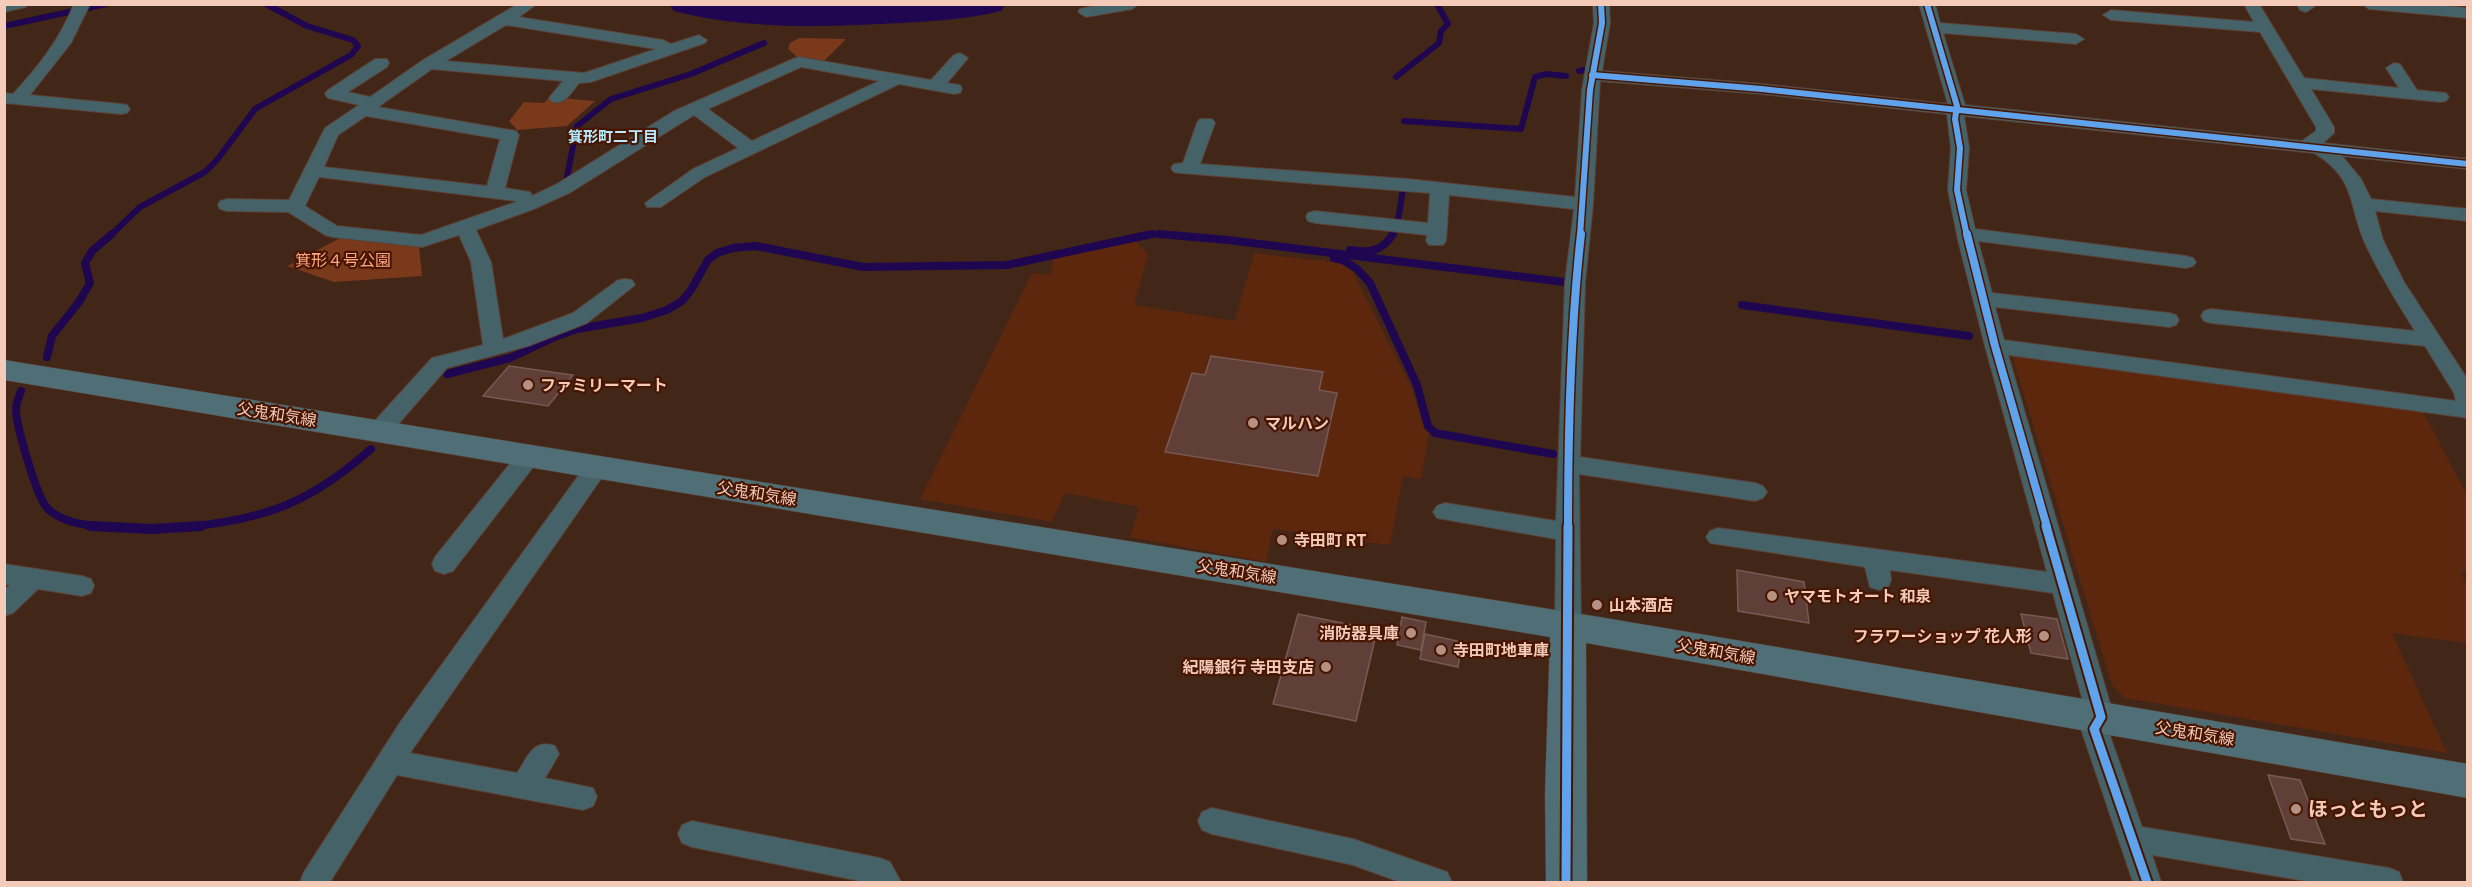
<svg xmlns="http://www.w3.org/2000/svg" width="2472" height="887" font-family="'Public Sans','Noto Sans JP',sans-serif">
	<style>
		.built { fill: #5d270d }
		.green { fill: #79391a }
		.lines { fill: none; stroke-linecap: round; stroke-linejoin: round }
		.stream-far2 { stroke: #1f0650; stroke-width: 6 }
		.stream-far1 { stroke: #1f0650; stroke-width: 8 }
		.stream { stroke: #1f0650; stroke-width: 10 }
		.river { fill: #1f0650; fill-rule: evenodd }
		.building { fill: #603f38; stroke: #775a53; stroke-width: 1.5 }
		.street-casing { stroke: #5b4135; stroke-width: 2 }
		.secondary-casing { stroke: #5b4135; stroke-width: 1 }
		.street { fill: #466269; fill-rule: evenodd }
		.secondary { fill: #506e76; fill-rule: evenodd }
		.cycleway-far2-casing { stroke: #471500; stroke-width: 9 }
		.cycleway-far1-casing { stroke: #471500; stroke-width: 11 }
		.cycleway-casing { stroke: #471500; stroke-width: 13 }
		.cycleway-far2 { stroke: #60a3ed; stroke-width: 6 }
		.cycleway-far1 { stroke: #60a3ed; stroke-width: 8 }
		.cycleway { stroke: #60a3ed; stroke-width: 9 }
		.poi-dot { fill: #b69181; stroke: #471500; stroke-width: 2 }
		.labels { text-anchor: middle; stroke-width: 4.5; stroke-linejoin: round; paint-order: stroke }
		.far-neighbourhood-label { font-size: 15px; font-weight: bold; fill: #b6eaff; stroke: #471500 }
		.park-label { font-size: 16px; fill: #fea681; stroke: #471500 }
		.poi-label { font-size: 16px; font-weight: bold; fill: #f4cab9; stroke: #471500; text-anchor: start }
		.street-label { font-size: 16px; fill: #f4cab9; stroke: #471500 }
		.near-poi-label { font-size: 20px; font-weight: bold; fill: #f4cab9; stroke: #471500; text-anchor: start }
	</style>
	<rect width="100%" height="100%" fill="#422618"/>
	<g class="built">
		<path d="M1135 240 1148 255 1134 305 1235 321 1254 253 1339 263 1353 272 1412 389 1424 429 1429 433 1421 479 1403 476 1390 545 1273 529 1266 562 1130 537 1139 507 1065 493 1052 522 920 499 1032 273 1050 275 1054 258Z"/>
		<path d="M2011 352 2421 408 2467 495V573L2461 572 2467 585V643L2392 633 2447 753 2125 698 2112 685Z"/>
	</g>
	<g class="green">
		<path d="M799 38 846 39 824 61 797 57 788 49 790 43Z"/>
		<path d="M550 97 595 101 567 126 517 130 509 121 524 102 544 103Z"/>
		<path d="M342 237 419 246 422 276 334 282 287 266Z"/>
	</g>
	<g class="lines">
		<g class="stream-far2">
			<path d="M701 7 706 4"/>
			<path d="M4 26 106 4"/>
			<path d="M1579 71 1584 70"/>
			<path d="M1396 77 1439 43 1441 31 1448 24 1437 4"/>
			<path d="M1404 121 1521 129 1535 77 1546 74 1566 76"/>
			<path d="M567 177 577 126 611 99 691 74 764 43"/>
			<path d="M110 236 140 207 205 172 217 160 255 109 351 55 358 46 353 40 307 26 266 4"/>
			<path d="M1145 236 1154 234 1177 236"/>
			<path d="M1392 236 1399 215 1403 188"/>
		</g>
		<g class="stream-far1">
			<path d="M1159 234 1228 240 1564 282"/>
			<path d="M1350 250C1369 253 1382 252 1393 234"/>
			<path d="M1334 258 1345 261 1357 269 1370 283 1417 385 1428 426 1435 433 1553 454"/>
			<path d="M1742 305 1969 336"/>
			<path d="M47 357 52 336 79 302 90 283 85 263 92 251 112 234"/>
			<path d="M447 374 510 358 557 336 577 329 642 318 667 310 682 301 691 290 708 260 717 253 733 248 756 246 863 267 1007 265 1152 234"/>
			<path d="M21 391C19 397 16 403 16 409 16 425 37 499 48 509 63 523 86 525 105 527"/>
			<path d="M186 527C266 519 310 503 371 449"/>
		</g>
		<path class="stream" d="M90 526 152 529 201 526"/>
		<path class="river" d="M669 4H1006L1001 11C969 19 934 21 901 23 827 27 747 30 674 11Z"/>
	</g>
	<g class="building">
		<path d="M1211 356 1323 372 1319 390 1337 393 1318 476 1165 452 1192 373 1205 375Z"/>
		<path d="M509 366 573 375 548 406 483 396Z"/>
		<path d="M1737 570 1804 582 1809 623 1738 611Z"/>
		<path d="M1298 614 1377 630 1356 721 1273 704Z"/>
		<path d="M2021 614 2057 619 2068 659 2031 653Z"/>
		<path d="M1402 617 1426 622 1421 650 1397 645Z"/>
		<path d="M1425 634 1462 642 1458 667 1420 659Z"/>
		<path d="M2268 775 2300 780 2325 844 2291 839Z"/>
	</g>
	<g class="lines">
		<defs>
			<g id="street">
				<path d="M4 4H27L26 7 4 12Z"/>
				<path d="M74 4H90L71 43 30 95 121 104 127 105 130 109 127 113 121 114 4 103V93L13 94C38 67 60 39 74 4Z"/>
				<path d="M518 4H537L519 17 663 40 671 44 699 35 707 40 705 43 591 82 579 83C571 92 566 105 552 102L549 98 563 81 432 69 378 107 516 131 519 135 505 188 530 192 532 196 557 184 674 111 793 59 799 57 931 80 954 55 960 53 968 58 947 83 960 85 962 89 960 93 954 94 899 84 705 177 661 207H647L645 203 693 169 738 148 694 115 571 192 534 209 476 230 491 262 503 339 573 313 618 280 625 279 632 280 635 285 587 323 528 346 447 368 387 437 379 439 371 437 368 431 371 425 432 358 483 345 471 262 459 235 422 247 332 237 325 235 288 212 227 211 220 209 218 205 220 201 227 199 289 200 325 128 359 105 328 98 325 94 328 90 375 59H387L389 63 387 67 348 92 370 97 423 60ZM506 25 656 49 584 73 446 61ZM801 67 879 81 752 141 708 109ZM366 116 500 139 487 186 324 167 338 135ZM319 177 516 201V202L421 235 337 226 305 206Z"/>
				<path d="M1102 4H1139L1132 9 1086 17 1078 12 1080 9Z"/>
				<path d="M1593 4H1609L1610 23 1602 71 1762 84 1948 104 1919 4H1935L1940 23 2076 34 2084 39 2076 44 1943 33 1965 105 2302 141 2316 131V127L2260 32 2111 20 2103 15 2111 10 2254 22 2244 4H2259L2304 78 2399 88 2386 68 2394 63 2400 64 2417 90 2446 93 2449 97 2446 101 2440 102 2311 89 2334 127V133L2323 143 2468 159V169L2342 156 2361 179 2371 199 2468 209V221L2375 211 2383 240 2404 282 2468 380V418L2008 355 2114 717 2108 730 2142 827 2389 868 2399 872 2403 882H2312L2152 855 2161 882H2133L2081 729 2087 716 2053 593 1890 570 1891 580 1888 587 1879 590 1870 587 1865 567 1710 543 1706 537 1710 531 1718 528 2047 572 1985 346 1958 240 1948 190 1951 148 1947 114 1762 94 1600 81 1593 204 1585 283 1580 457 1755 483 1763 486 1767 492 1763 498 1755 501 1579 474 1581 627 1577 634 1568 637 1559 634 1555 627 1556 539 1437 518 1433 512 1437 506 1445 503 1556 521 1565 283 1574 209 1449 195 1446 241 1443 245H1429L1426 241 1427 235 1315 223 1308 221 1306 217 1308 213 1315 211 1428 223 1430 193 1180 173 1174 172 1171 168 1174 164 1183 163 1197 123 1200 119H1212L1215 123 1200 164 1408 179 1575 197 1582 90 1594 23ZM1964 116 2314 153C2357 179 2348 205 2365 243 2379 274 2397 302 2415 331L2211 309 2204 311 2201 316 2204 321 2211 323 2425 346 2454 393 2456 401 2004 340 1995 307 2169 327 2176 325 2179 320 2176 315 2169 313 1992 293 1978 241 2186 268 2193 266 2196 262 2193 258 2186 256 1975 229 1966 190 1969 148Z"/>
				<path d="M2297 4H2312L2314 7 2306 12 2300 10Z"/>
				<path d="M2362 4H2426L2468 8V18L2369 9Z"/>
				<path d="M529 448 537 450 540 456 537 462 453 571 444 574 435 571 432 564 435 557 521 450Z"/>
				<path d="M597 459 605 461 608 467 605 473 410 753 517 773C528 757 533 738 555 746L559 754 545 778 593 788 597 797 593 806 583 810 397 775 330 882H300L304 872 401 721 589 461Z"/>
				<path d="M4 564 82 576 91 579 94 586 91 593 82 596 38 589 13 613 4 616V590L10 585 4 584Z"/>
				<path d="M1212 808 1353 839 1447 872 1452 882H1400L1353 865 1212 834 1202 830 1198 821 1202 812Z"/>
				<path d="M692 821 880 858 890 862 901 882H865L692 847 682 843 678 834 682 825Z"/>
			</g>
			<path id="secondary" d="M4 360 1599 617 2468 764V798L1586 643 1587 882H1546L1545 793 1550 637 4 380Z"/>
		</defs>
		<use href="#street" class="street-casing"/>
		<use href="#secondary" class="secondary-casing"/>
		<use href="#street" class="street"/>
		<use href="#secondary" class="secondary"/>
		<defs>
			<g id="cycleway-far2">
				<path d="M1927 4 1957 106 1955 119 1960 148 1957 190 1967 236"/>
				<path d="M1592 75 1762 89 2468 164"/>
				<path d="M1580 236 1590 90 1602 23 1601 4"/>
			</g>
			<g id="cycleway-far1">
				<path d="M1967 234 1995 346 2047 527"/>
				<path d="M1568 527C1568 430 1570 331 1581 234"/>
			</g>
			<g id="cycleway">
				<path d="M2046 526 2101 717 2094 729 2147 882"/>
				<path d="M1566 882 1568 526"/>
			</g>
		</defs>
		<use href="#cycleway-far2" class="cycleway-far2-casing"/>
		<use href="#cycleway-far1" class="cycleway-far1-casing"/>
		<use href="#cycleway" class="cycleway-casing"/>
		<use href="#cycleway-far2" class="cycleway-far2"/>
		<use href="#cycleway-far1" class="cycleway-far1"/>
		<use href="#cycleway" class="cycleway"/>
	</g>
	<g class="poi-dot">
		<circle cx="528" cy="385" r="6"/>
		<circle cx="1253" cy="423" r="6"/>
		<circle cx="1282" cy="540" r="6"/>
		<circle cx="1772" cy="596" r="6"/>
		<circle cx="1597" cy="605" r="6"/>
		<circle cx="1411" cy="633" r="6"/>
		<circle cx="2044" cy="636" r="6"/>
		<circle cx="1441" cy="650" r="6"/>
		<circle cx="1326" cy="667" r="6"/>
		<circle cx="2296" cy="809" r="6"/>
	</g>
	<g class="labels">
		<g class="far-neighbourhood-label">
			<text x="613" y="142">箕形町二丁目</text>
		</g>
		<g class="park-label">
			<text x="343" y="266">箕形４号公園</text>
		</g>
		<g class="poi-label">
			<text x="540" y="391">ファミリーマート</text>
			<text x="1265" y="429">マルハン</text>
			<text x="1294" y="546">寺田町 RT</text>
			<text x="1784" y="602">ヤマモトオート 和泉</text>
			<text x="1609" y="611">山本酒店</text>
			<text x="1399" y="639" text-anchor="end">消防器具庫</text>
			<text x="2032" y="642" text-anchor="end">フラワーショップ 花人形</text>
			<text x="1453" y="656">寺田町地車庫</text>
			<text x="1314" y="673" text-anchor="end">紀陽銀行 寺田支店</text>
		</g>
		<g class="street-label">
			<text transform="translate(277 414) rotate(9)" y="6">父鬼和気線</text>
			<text transform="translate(757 493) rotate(9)" y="6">父鬼和気線</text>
			<text transform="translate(1237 571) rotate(9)" y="6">父鬼和気線</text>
			<text transform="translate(1716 651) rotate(10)" y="6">父鬼和気線</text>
			<text transform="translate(2195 733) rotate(9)" y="6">父鬼和気線</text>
		</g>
		<g class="near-poi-label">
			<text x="2308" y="816">ほっともっと</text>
		</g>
	</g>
	<rect width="2472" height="887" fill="none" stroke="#f4cab9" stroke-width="12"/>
</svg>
